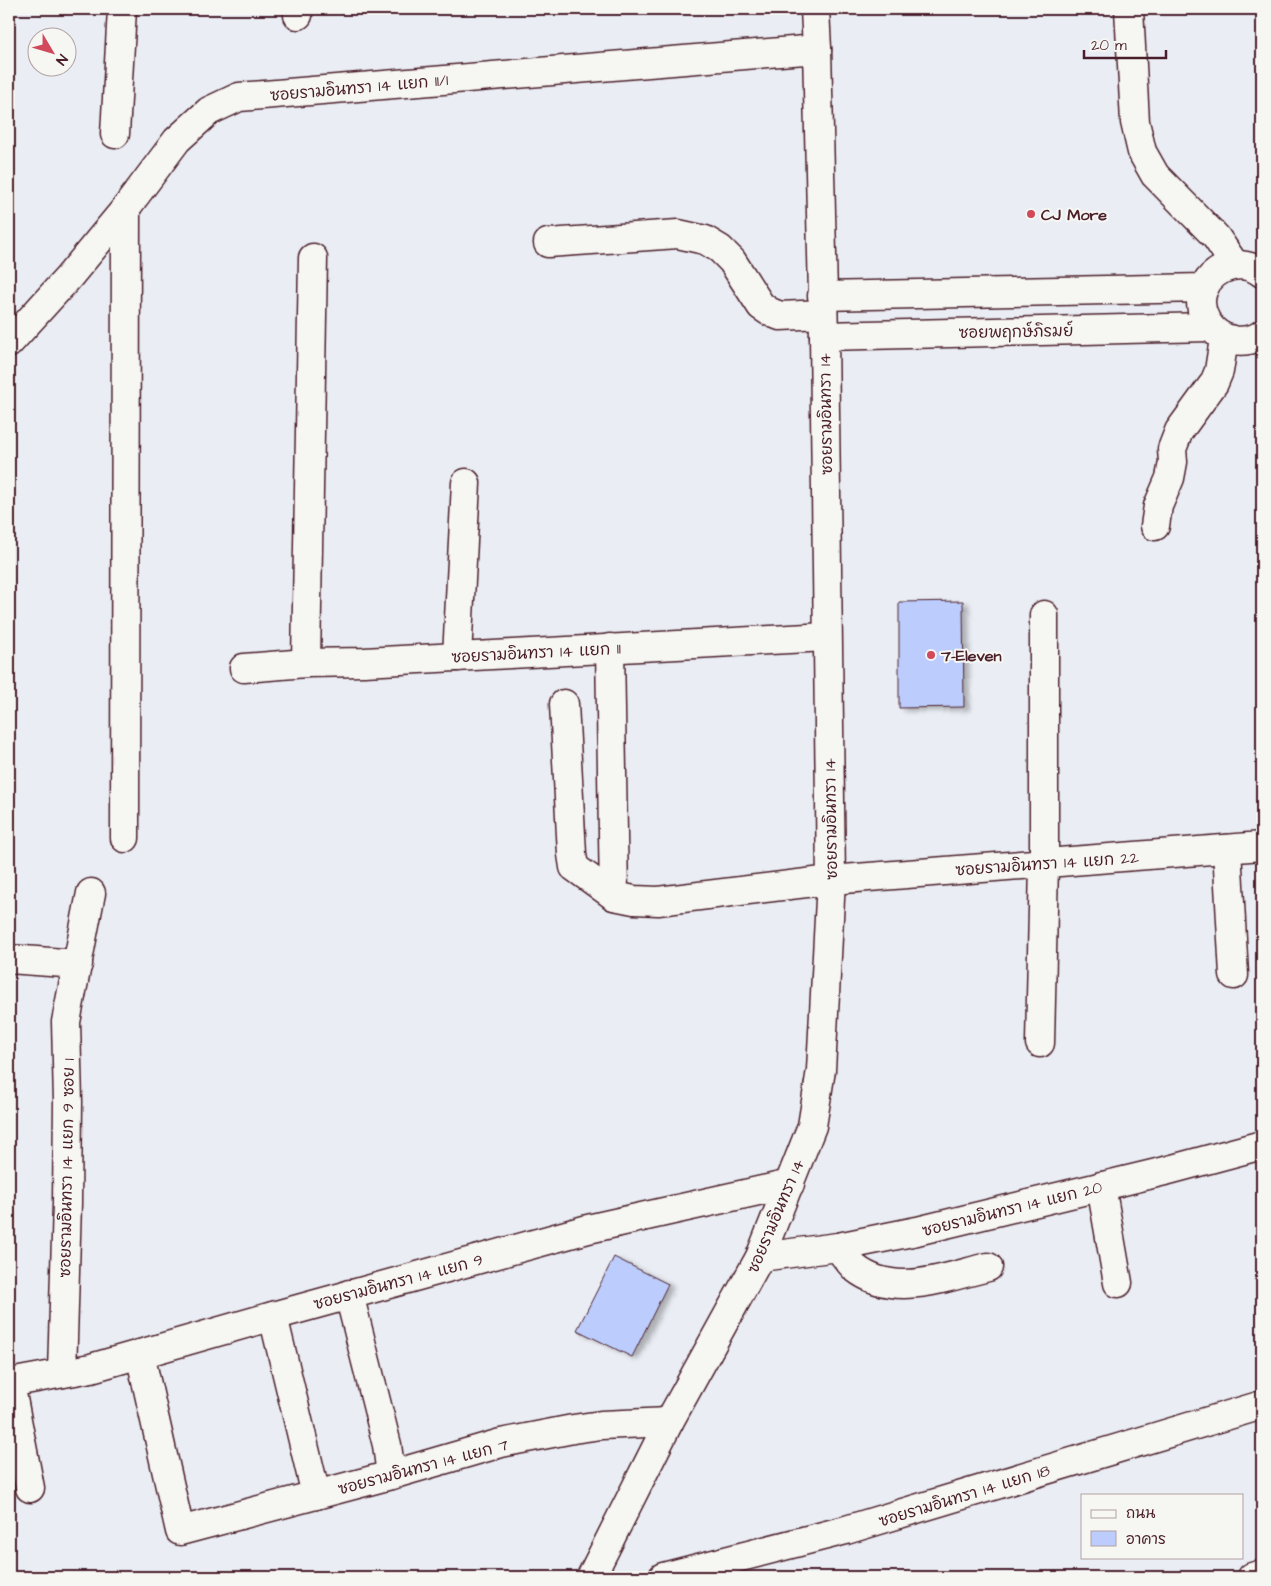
<svg xmlns="http://www.w3.org/2000/svg" width="1271" height="1586" font-family="'Architects Daughter','Playpen Sans Thai',sans-serif">
	<style>
		.building { fill: #bccdfd; stroke: #4a1f2b; filter: url(#shadow) }
		.lines { fill: none; stroke-linecap: round; stroke-linejoin: round }
		.minor-casing { stroke: #4a1f2b; stroke-width: 31 }
		.minor { stroke: #f6f6f2; stroke-width: 28 }
		.poi-dot { fill: #d1495b; stroke: #f6f6f2; stroke-width: 2 }
		.labels { text-anchor: middle; stroke-width: 4; stroke-linejoin: round; paint-order: stroke }
		.street-label { font-size: 16px; fill: #4a1f2b; stroke: #f6f6f2 }
		.poi-label { font-size: 16px; font-weight: bold; fill: #4a1f2b; stroke: #f6f6f2; text-anchor: start }
	</style>
	<defs>
		<filter id="shadow"><feDropShadow dx="5.5" dy="3" stdDeviation="2.5" flood-color="#0004"/></filter>
	</defs>
	<rect width="100%" height="100%" fill="#eaeef4"/>
	<filter id="ink" filterUnits="userSpaceOnUse"><feTurbulence type="fractalNoise" baseFrequency=".02" numOctaves="2"/><feDisplacementMap in="SourceGraphic" scale="10" xChannelSelector="R" yChannelSelector="G"/><feConvolveMatrix kernelMatrix="1 2 1 2 8 2 1 2 1" color-interpolation-filters="sRGB"/></filter>
	<g filter="url(#ink)">
		<g class="building">
			<path d="M963 601 964 707 899 708V602Z"/>
			<path d="M614 1257 668 1284 632 1357 577 1330Z"/>
		</g>
		<g class="lines">
			<defs>
				<g id="minor">
					<path d="M1129 9 1135 122 1142 152 1155 175 1216 237 1235 265"/>
					<path d="M298 15V9"/>
					<path d="M115 134 122 9"/>
					<path d="M548 243 678 234 705 240 720 249 732 261 761 306 770 312 780 316 823 314"/>
					<path d="M1262 273C1243 258 1214 266 1204 288 1194 311 1211 336 1233 340 1243 342 1255 340 1262 334"/>
					<path d="M822 296 1204 288"/>
					<path d="M824 336 1209 327"/>
					<path d="M9 343 68 278 126 208 177 140 209 111 239 97 817 49"/>
					<path d="M1155 526 1158 506 1170 478 1173 462 1172 449 1179 431 1214 383 1219 371 1224 339"/>
					<path d="M610 648 614 896 634 900 658 901 831 880 1262 846"/>
					<path d="M457 657 466 483"/>
					<path d="M306 663 313 258"/>
					<path d="M244 668 306 663 364 662 827 637"/>
					<path d="M564 704 572 854 574 867 614 896"/>
					<path d="M125 838 126 208"/>
					<path d="M1227 849 1234 975"/>
					<path d="M9 959 78 964"/>
					<path d="M1040 1043 1044 864V615"/>
					<path d="M1101 1186 1118 1283"/>
					<path d="M838 1247C843 1254 849 1262 855 1268 894 1299 945 1277 988 1267"/>
					<path d="M760 1257 838 1247 917 1231 1165 1171 1262 1145"/>
					<path d="M349 1294 387 1445 391 1475"/>
					<path d="M273 1316 316 1495"/>
					<path d="M140 1354 180 1531 391 1475 501 1443 573 1429 601 1425 669 1422"/>
					<path d="M62 1373 67 1203 68 1102 66 1022 91 893"/>
					<path d="M9 1383 91 1368 273 1316 588 1229 790 1184"/>
					<path d="M10 1383 30 1488"/>
					<path d="M591 1577 669 1422 760 1257 812 1126 821 1070 831 880 824 336 817 49 815 9"/>
					<path d="M663 1577 846 1530 1262 1405"/>
					<path d="M1252 1577 1262 1574"/>
				</g>
			</defs>
			<use href="#minor" class="minor-casing"/>
			<use href="#minor" class="minor"/>
		</g>
	</g>
	<g class="poi-dot">
		<circle cx="1031" cy="214" r="5"/>
		<circle cx="931" cy="655" r="5"/>
	</g>
	<g class="labels">
		<g class="street-label">
			<text transform="translate(359 87) rotate(-5)" y="6">ซอยรามอินทรา 14 แยก 11/1</text>
			<text transform="translate(1016 331) rotate(-1)" y="6">ซอยพฤกษ์ภิรมย์</text>
			<text transform="translate(825 414) rotate(-91)" y="6">ซอยรามอินทรา 14</text>
			<text transform="translate(536 652) rotate(-3)" y="6">ซอยรามอินทรา 14 แยก 11</text>
			<text transform="translate(830 819) rotate(-91)" y="6">ซอยรามอินทรา 14</text>
			<text transform="translate(1047 863) rotate(-4)" y="6">ซอยรามอินทรา 14 แยก 22</text>
			<text transform="translate(66 1168) rotate(-89)" y="6">ซอยรามอินทรา 14 แยก 9 ซอย 1</text>
			<text transform="translate(1012 1208) rotate(-14)" y="6">ซอยรามอินทรา 14 แยก 20</text>
			<text transform="translate(775 1216) rotate(-67)" y="6">ซอยรามอินทรา 14</text>
			<text transform="translate(398 1281) rotate(-15)" y="6">ซอยรามอินทรา 14 แยก 9</text>
			<text transform="translate(423 1466) rotate(-15)" y="6">ซอยรามอินทรา 14 แยก 7</text>
			<text transform="translate(964 1495) rotate(-17)" y="6">ซอยรามอินทรา 14 แยก 18</text>
		</g>
		<g class="poi-label">
			<text x="1041" y="220">CJ More</text>
			<text x="941" y="661">7-Eleven</text>
		</g>
	</g>
	<rect width="1271" height="1586" fill="none" stroke="#f6f6f2" stroke-width="30"/>
	<rect x="15" y="15" width="1241" height="1556" fill="none" stroke="#4a1f2b" stroke-width="2" filter="url(#ink)"/>
	<rect x="1081" y="1494" width="162" height="65" fill="#f6f6f2" stroke="#b1a0a2"/>
	<rect x="1091" y="1510" width="25" height="8" fill="#f6f6f2" stroke="#b1a0a2"/>
	<text x="1126" y="1518" font-size="15" fill="#4a1f2b">ถนน</text>
	<rect x="1091" y="1531" width="25" height="15" fill="#bccdfd" stroke="#b1a0a2"/>
	<text x="1126" y="1544" font-size="15" fill="#4a1f2b">อาคาร</text>
	<g transform="translate(52 52) rotate(128)"><circle r="24" fill="#f6f6f2" stroke="#b1a0a2"/>
	<path d="M0-4L9 19L0 12L-9 19Z" fill="#d1495b"/>
	<text y="-8" font-size="14" font-weight="bold" text-anchor="middle" fill="#4a1f2b">N</text>
	</g>
	<path d="M1084 50v8h82v-8" fill="none" stroke="#4a1f2b" stroke-width="2.5"/>
	<text x="1091" y="50" font-size="15" fill="#4a1f2b" stroke="#f6f6f2" stroke-width="4" paint-order="stroke">20 m</text>
</svg>
